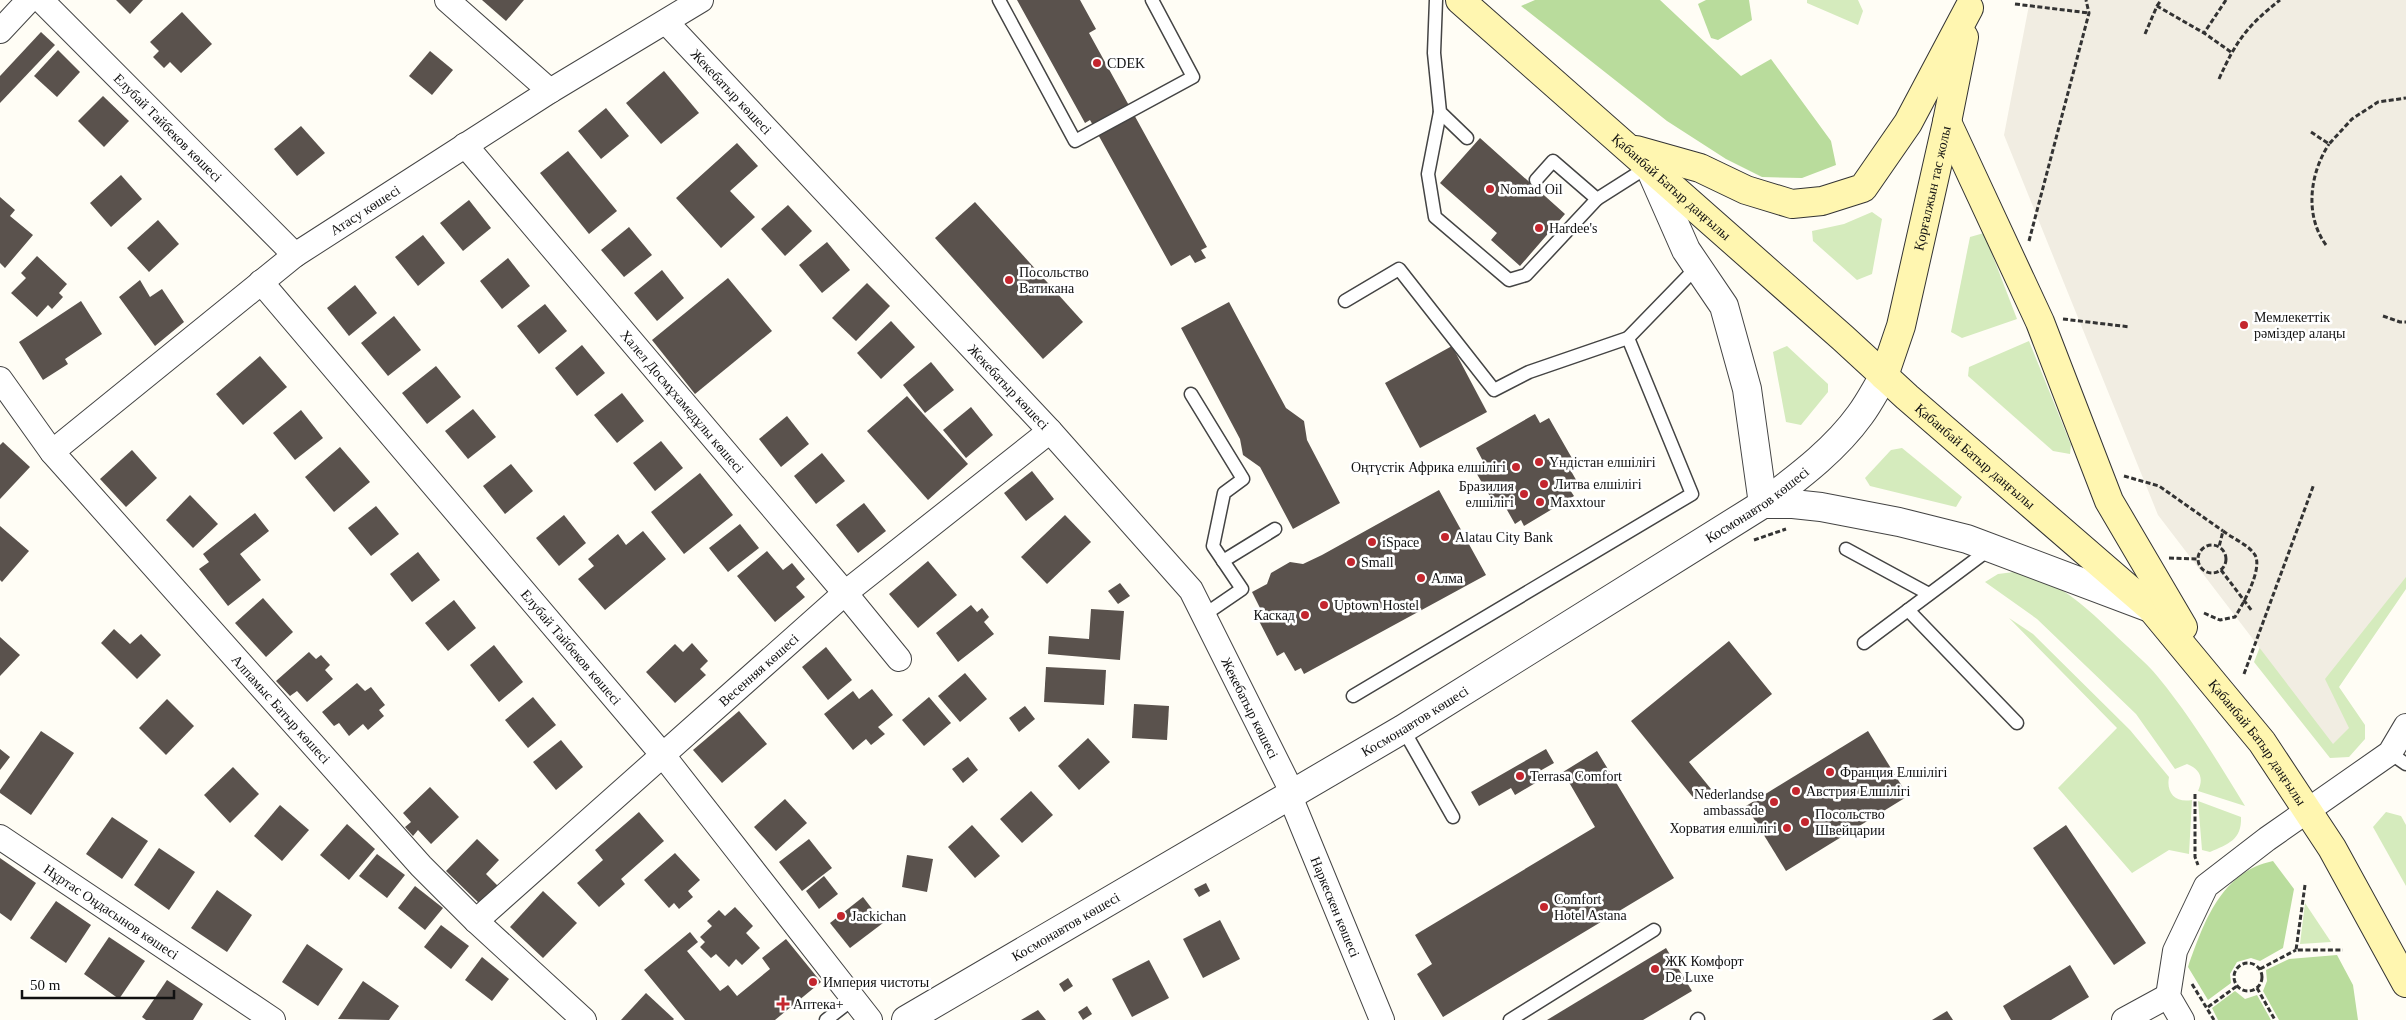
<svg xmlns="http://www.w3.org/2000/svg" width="2406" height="1020" font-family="'Times New Roman',serif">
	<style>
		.green { fill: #d5ebbd }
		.forest { fill: #b9dc9c }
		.plaza { fill: #f1ede2 }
		.building { fill: #5a524d }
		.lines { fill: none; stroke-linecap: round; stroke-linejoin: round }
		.service-casing { stroke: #444; stroke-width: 15 }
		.minor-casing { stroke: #444; stroke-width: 26 }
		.tertiary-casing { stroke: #444; stroke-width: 30 }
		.secondary-casing { stroke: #333; stroke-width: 30 }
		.path { stroke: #333; stroke-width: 3; stroke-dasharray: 5 2.5; stroke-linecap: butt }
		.service { stroke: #fff; stroke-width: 12 }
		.minor { stroke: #fff; stroke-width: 24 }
		.tertiary { stroke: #fff; stroke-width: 28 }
		.secondary { stroke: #fff6b0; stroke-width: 28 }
		.poi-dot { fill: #c4262e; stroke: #fff; stroke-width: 2 }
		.labels { text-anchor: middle; stroke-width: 5; stroke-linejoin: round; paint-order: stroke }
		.poi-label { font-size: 14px; fill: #111; stroke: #fff; text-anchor: start }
		.street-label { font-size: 14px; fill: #111; stroke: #fff }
	</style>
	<rect width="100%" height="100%" fill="#fffdf5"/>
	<g class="green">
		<path d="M1807 0H1858L1863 11 1858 25 1807 3Z"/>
		<path d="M1872 212 1882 219 1872 274 1857 280 1813 241 1812 231 1844 224Z"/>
		<path d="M1984 233 2017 319 1962 338 1951 332 1970 237Z"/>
		<path d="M2029 341 2071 445 2070 454 2053 451 1968 376 1969 367Z"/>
		<path d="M1787 346 1828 384V392L1801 425 1786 422 1773 352Z"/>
		<path d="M1902 448 1962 497 1956 507 1870 486 1865 478 1891 450Z"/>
		<path d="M2313 512 2406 521V589L2339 687 2365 725V739L2349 757 2330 758 2254 662Z"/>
		<path d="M2014 572C2054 577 2084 605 2112 632 2127 647 2145 661 2158 677 2191 717 2218 762 2245 806L2198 791C2204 778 2200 769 2187 764L2175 769 2136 714 2037 619 1985 582 1998 574Z"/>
		<path d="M2009 618 2033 634 2130 730 2169 777C2166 793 2175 803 2192 800L2189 854 2169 850 2132 873 2058 788 2117 728Z"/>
		<path d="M2198 801 2241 817C2242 840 2228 844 2210 852L2202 850Z"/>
		<path d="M2386 812 2401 816 2406 825V886L2373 827Z"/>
		<path d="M2305 903 2331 942 2300 944Z"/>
	</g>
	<g class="forest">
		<path d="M1535 0H1660L1741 76 1771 59 1831 141 1836 165 1802 178 1762 177 1726 159 1667 121 1521 6Z"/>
		<path d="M1706 0H1749L1752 20 1718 40 1711 38 1698 4Z"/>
		<path d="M2273 861 2294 889 2283 948 2260 961 2251 958 2237 962 2230 974 2231 983 2208 1000 2188 967C2204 922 2221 872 2273 861Z"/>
		<path d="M2337 955 2353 985 2358 1020H2279L2263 991 2267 981 2266 970 2289 959Z"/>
		<path d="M2235 991 2245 999 2257 995 2271 1020H2218L2212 1008Z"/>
	</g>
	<path class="plaza" d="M2030 0H2406V577L2325 679 2349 728 2333 744 2158 515 2004 135Z"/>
	<g class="building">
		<path d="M116 0H143L130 14Z"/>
		<path d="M482 0H524L506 21Z"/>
		<path d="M1017 0H1080L1096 29 1089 33 1207 247 1201 250 1206 258 1195 263 1190 255 1171 266 1090 120 1085 123Z"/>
		<path d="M182 12 212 44 181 73 170 62 164 68 153 57 159 51 150 42Z"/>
		<path d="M41 32 55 45 0 103V76Z"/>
		<path d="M58 50 80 72 57 97 34 76Z"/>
		<path d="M430 51 453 70 432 95 409 76Z"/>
		<path d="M664 71 699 113 661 144 626 103Z"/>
		<path d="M103 96 129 121 104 147 78 121Z"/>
		<path d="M606 108 629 136 601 159 578 131Z"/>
		<path d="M301 126 325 153 297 176 274 149Z"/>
		<path d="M1480 138 1565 214 1520 266 1491 240 1497 233 1440 183Z"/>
		<path d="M737 143 758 166 730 191 755 217 721 248 676 198Z"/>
		<path d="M568 151 617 211 589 234 540 173Z"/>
		<path d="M121 175 142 199 111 227 90 203Z"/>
		<path d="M0 197 15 210 10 216 33 235 5 268 0 263Z"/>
		<path d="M469 200 491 228 463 251 440 223Z"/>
		<path d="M975 202 1083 322 1043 359 935 238Z"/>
		<path d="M788 205 812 231 785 256 761 229Z"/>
		<path d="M158 220 179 244 149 272 127 248Z"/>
		<path d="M629 227 652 255 624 277 601 250Z"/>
		<path d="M423 235 445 263 418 286 395 257Z"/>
		<path d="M827 242 850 270 822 293 799 265Z"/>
		<path d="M37 256 67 284 59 293 63 297 52 309 48 305 37 317 11 293 26 278 21 273Z"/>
		<path d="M508 258 530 286 502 309 480 281Z"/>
		<path d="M662 270 684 298 657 321 634 293Z"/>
		<path d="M728 278 772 331 695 394 652 340Z"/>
		<path d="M140 280 150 297 162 289 184 322 155 346 119 297Z"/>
		<path d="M867 283 890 306 856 341 832 318Z"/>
		<path d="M355 285 377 313 349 336 327 308Z"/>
		<path d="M81 301 102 334 65 359 68 364 43 380 19 342Z"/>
		<path d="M1229 302 1286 408 1304 421 1307 440 1340 503 1293 529 1260 467 1243 455 1240 439 1181 328Z"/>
		<path d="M545 304 567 331 539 354 517 326Z"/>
		<path d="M394 316 421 350 388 376 361 343Z"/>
		<path d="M891 321 915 347 881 379 857 353Z"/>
		<path d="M582 345 605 373 577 396 555 368Z"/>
		<path d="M1452 346 1487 412 1420 448 1385 383Z"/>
		<path d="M260 356 287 387 243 425 216 394Z"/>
		<path d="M931 362 954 390 925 413 903 385Z"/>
		<path d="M436 366 461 397 427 424 402 393Z"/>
		<path d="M622 393 644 421 617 443 594 415Z"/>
		<path d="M907 396 968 464 928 500 867 431Z"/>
		<path d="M971 407 993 435 966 458 943 430Z"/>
		<path d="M473 409 496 437 468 459 445 431Z"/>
		<path d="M301 410 323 438 295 460 273 433Z"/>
		<path d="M1535 414 1540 423 1549 418 1573 460 1567 464 1579 485 1570 490 1574 496 1524 526 1521 520 1515 524 1502 501 1495 505 1474 469 1484 463 1476 448Z"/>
		<path d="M787 416 809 444 781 467 759 439Z"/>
		<path d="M661 441 683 468 655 491 633 463Z"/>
		<path d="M3 442 30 467 0 499V445Z"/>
		<path d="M340 447 370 482 334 512 305 477Z"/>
		<path d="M132 450 157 478 126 507 100 479Z"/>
		<path d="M822 453 845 481 816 504 794 476Z"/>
		<path d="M511 464 533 491 505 514 483 486Z"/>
		<path d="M1032 471 1054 499 1026 521 1004 493Z"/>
		<path d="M700 473 733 515 684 554 651 512Z"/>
		<path d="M1439 490 1486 575 1304 674 1301 668 1295 671 1284 652 1277 656 1257 617 1263 614 1252 592 1267 584 1271 573 1290 562 1303 564 1322 555Z"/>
		<path d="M190 495 218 524 193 548 166 520Z"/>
		<path d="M864 503 886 531 858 553 836 525Z"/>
		<path d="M376 506 399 534 371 556 348 528Z"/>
		<path d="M255 513 269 531 240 554 261 580 228 606 199 569 209 562 203 554Z"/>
		<path d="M564 515 586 543 559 566 536 538Z"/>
		<path d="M1065 515 1091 542 1047 584 1021 557Z"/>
		<path d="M740 524 759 548 728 572 709 548Z"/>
		<path d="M0 526 29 551 2 582 0 580Z"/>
		<path d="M643 531 666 559 605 610 578 579 594 566 588 559 618 534 626 545Z"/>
		<path d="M767 551 783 570 792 563 805 579 796 587 805 597 775 622 737 576Z"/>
		<path d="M418 552 440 580 412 602 390 574Z"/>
		<path d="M928 561 957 595 918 628 889 594Z"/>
		<path d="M1120 583 1130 596 1118 604 1108 591Z"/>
		<path d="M263 598 293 632 266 657 235 623Z"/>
		<path d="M454 600 476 628 448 651 425 623Z"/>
		<path d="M971 605 977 612 982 608 989 617 984 622 994 634 958 662 936 633Z"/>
		<path d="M1091 609 1124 611 1120 660 1048 654 1049 636 1089 639Z"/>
		<path d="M114 629 130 644 141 634 161 655 137 679 101 643Z"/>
		<path d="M0 637 20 655 0 676Z"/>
		<path d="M1729 641 1772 694 1689 762 1711 789 1696 801 1631 721Z"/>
		<path d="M692 643 708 661 700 669 706 675 675 703 646 672 675 644 683 652Z"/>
		<path d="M494 645 523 682 499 702 470 665Z"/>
		<path d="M826 647 852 680 828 700 802 667Z"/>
		<path d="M309 652 316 659 321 655 330 665 325 670 333 679 307 702 297 691 290 696 276 681Z"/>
		<path d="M1046 667 1106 670 1104 705 1044 702Z"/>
		<path d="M965 673 987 699 960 722 938 696Z"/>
		<path d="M357 683 365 691 371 687 385 705 379 710 384 716 368 730 363 724 349 736 339 723 334 726 322 712Z"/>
		<path d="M872 689 893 715 878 727 885 734 871 745 866 739 853 750 824 714 853 691 859 699Z"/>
		<path d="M533 697 556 725 528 748 505 720Z"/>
		<path d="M929 697 951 723 924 746 902 720Z"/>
		<path d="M167 699 194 726 166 755 139 728Z"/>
		<path d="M1134 704 1169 706 1167 740 1132 738Z"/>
		<path d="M1025 706 1035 719 1019 732 1009 718Z"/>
		<path d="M739 711 767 744 722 783 693 750Z"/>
		<path d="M41 731 74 753 31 815 0 793V790Z"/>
		<path d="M1868 731 1908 796 1786 871 1746 806Z"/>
		<path d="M1088 738 1110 762 1079 790 1058 766Z"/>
		<path d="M561 740 583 767 556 790 533 762Z"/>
		<path d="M0 749 10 757 0 770Z"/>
		<path d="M1546 749 1554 763 1538 772 1542 779 1515 795 1511 788 1479 806 1471 792Z"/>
		<path d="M1597 751 1674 878 1443 1017 1417 974 1432 964 1415 935 1595 827 1563 772Z"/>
		<path d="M968 757 978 770 963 783 952 769Z"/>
		<path d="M233 767 259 794 230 823 204 795Z"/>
		<path d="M430 787 459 817 431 844 418 830 413 836 405 827 411 822 403 813Z"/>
		<path d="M1031 791 1053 815 1022 843 1000 819Z"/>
		<path d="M785 799 807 823 776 851 754 827Z"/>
		<path d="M280 805 309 830 282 861 254 836Z"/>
		<path d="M639 812 664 841 621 879 625 884 599 907 577 883 603 860 595 850Z"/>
		<path d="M112 817 148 841 122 879 86 854Z"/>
		<path d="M347 824 375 849 349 880 320 855Z"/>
		<path d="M972 825 1000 856 975 878 948 847Z"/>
		<path d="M2066 825 2146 943 2114 965 2033 848Z"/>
		<path d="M477 839 499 860 486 874 498 886 480 904 446 871Z"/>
		<path d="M809 839 832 868 802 891 779 862Z"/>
		<path d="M159 848 195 872 169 910 134 885Z"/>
		<path d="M675 853 700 880 688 891 693 897 679 909 674 903 669 908 644 880Z"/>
		<path d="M377 854 405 875 387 898 359 876Z"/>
		<path d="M907 855 933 859 927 892 902 887Z"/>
		<path d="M0 858 36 883 11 921 0 913Z"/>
		<path d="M824 876 838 894 819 909 806 891Z"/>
		<path d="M1206 883 1210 891 1199 897 1194 889Z"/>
		<path d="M415 886 443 908 425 930 398 908Z"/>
		<path d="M217 890 252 915 227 952 191 928Z"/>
		<path d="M543 891 577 923 543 958 510 927Z"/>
		<path d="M863 897 883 923 850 948 830 923Z"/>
		<path d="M56 901 91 925 66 963 30 938Z"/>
		<path d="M735 907 753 926 746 933 760 948 742 965 736 959 729 967 716 954 711 958 700 947 705 942 700 937 712 926 707 921 719 910 725 916Z"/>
		<path d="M1220 920 1240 959 1203 978 1183 939Z"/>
		<path d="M441 925 469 946 451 969 424 947Z"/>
		<path d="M690 932 698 942 687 951 720 991 728 985 737 996 770 969 762 958 786 939 821 982 775 1020H685L644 970Z"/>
		<path d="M109 937 145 961 119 999 84 974Z"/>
		<path d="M307 944 343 969 318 1006 282 982Z"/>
		<path d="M1666 948 1692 991 1643 1020H1547Z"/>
		<path d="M482 957 509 979 492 1001 465 980Z"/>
		<path d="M1149 960 1169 998 1132 1017 1112 979Z"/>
		<path d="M2070 965 2089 997 2051 1020H2011L2003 1006Z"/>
		<path d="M1068 978 1073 986 1064 992 1059 984Z"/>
		<path d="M167 980 203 1004 193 1020H146L142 1017Z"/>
		<path d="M363 981 399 1006 389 1020 338 1019Z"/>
		<path d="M646 993 674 1019 673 1020H621Z"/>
		<path d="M1087 1006 1092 1014 1083 1020 1078 1012Z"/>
		<path d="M1038 1010 1046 1020H1021Z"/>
		<path d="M1947 1011 1953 1020H1932Z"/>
	</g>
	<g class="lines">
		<defs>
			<g id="service">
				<path d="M999 0 1075 141 1193 77 1152 0"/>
				<path d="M1436 0 1434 53 1440 112 1467 138"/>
				<path d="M1440 112 1428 174 1435 217 1509 280 1526 275 1597 199"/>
				<path d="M1536 180 1553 161 1597 199 1649 166"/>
				<path d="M1345 301 1399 269 1494 390 1529 372 1628 338"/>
				<path d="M1191 394 1243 479 1224 493 1213 546 1242 589 1204 615"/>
				<path d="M1846 549 1929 594"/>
				<path d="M1223 561 1275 529"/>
				<path d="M1908 610 2017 723"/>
				<path d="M1864 643 1991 548"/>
				<path d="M1353 696 1692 494 1628 338 1697 267"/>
				<path d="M1403 729 1453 817"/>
				<path d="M2390 753 2406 764"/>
				<path d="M826 1020 853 999"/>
				<path d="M1510 1020 1654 930"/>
				<path d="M1697 1020 1698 1019"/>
			</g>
			<g id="minor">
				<path id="s1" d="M41 0 295 255"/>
				<path d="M447 0 550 91"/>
				<path id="s2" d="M667 23 1050 431 1191 590 1292 792 1294 806 1382 1020"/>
				<path d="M0 31 29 0"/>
				<path id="s3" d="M465 145 845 593 899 659"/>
				<path id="s4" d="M261 282 662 754 870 1020"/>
				<path id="s5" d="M0 379 52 452 421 866 476 921 584 1020"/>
				<path id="s6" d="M52 452 295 255 550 91 701 0"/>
				<path id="s7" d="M0 837 273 1020"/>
				<path id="s8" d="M476 921 845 593 1050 431"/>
				<path d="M2124 1020 2168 996"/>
				<path d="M2182 1020 2168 996 2175 951 2206 886 2267 839 2390 753 2406 726"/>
			</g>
			<g id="tertiary">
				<path d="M1649 166 1686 250 1724 306 1747 389 1763 504"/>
				<path d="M1763 504H1793L1821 507 1899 522 1967 539 2150 608"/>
				<path id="s9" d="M906 1020 1403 729 1763 504C1797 478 1834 451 1860 415 1869 403 1876 389 1884 376"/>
			</g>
			<g id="secondary">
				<path id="s10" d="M1460 0 1843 338 1907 397 2151 608 2262 742 2332 848 2406 983"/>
				<path d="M1947 122 2040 322 2109 501 2183 627"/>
				<path d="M1636 150 1700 168 1746 190 1792 204 1822 201 1863 188 1908 123 1969 8"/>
				<path id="s11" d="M1884 376 1901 326 1947 122 1964 37"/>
			</g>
		</defs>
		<use href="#service" class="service-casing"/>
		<use href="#minor" class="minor-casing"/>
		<use href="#tertiary" class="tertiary-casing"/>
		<use href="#secondary" class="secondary-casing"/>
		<g class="path">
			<path d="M2226 0 2204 33 2231 52"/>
			<path d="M2015 4 2089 13"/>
			<path d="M2157 6 2161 0"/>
			<path d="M2145 34 2157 6 2204 33"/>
			<path d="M2219 79C2236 41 2247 26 2280 0"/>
			<path d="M2311 132 2329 144 2352 119 2378 102 2406 98"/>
			<path d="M2029 241 2089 13 2086 0"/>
			<path d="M2326 245C2304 215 2310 173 2329 144"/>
			<path d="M2383 316 2400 322H2406"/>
			<path d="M2063 319 2130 327"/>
			<path d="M2124 476 2159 486 2223 531"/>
			<path d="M1754 540 1786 529"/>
			<circle cx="2212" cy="559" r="14"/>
			<path d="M2169 558 2199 559"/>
			<path d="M2221 570 2252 611"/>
			<path d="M2204 613 2220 620 2235 617C2243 604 2263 569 2255 555 2249 545 2232 538 2223 531L2219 547"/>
			<path d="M2244 674 2314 484"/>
			<path d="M2195 794V857L2198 865"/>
			<path d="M2305 885 2296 950H2343"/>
			<circle cx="2248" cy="977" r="14"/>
			<path d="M2260 969 2296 950"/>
			<path d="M2192 984 2214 1020"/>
			<path d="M2257 988 2275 1020"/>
			<path d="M2208 1007 2237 986"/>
		</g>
		<use href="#service" class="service"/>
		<use href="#minor" class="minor"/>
		<use href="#tertiary" class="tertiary"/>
		<use href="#secondary" class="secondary"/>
	</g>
	<g class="poi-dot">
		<circle cx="1097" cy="63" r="5"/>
		<circle cx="1490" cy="189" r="5"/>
		<circle cx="1539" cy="228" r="5"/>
		<circle cx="1009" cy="280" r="5"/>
		<circle cx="2244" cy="325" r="5"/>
		<circle cx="1539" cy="462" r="5"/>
		<circle cx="1516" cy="467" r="5"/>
		<circle cx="1544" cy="484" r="5"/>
		<circle cx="1524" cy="494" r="5"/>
		<circle cx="1540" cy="502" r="5"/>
		<circle cx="1445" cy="537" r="5"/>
		<circle cx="1372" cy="542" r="5"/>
		<circle cx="1351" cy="562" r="5"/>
		<circle cx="1421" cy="578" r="5"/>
		<circle cx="1324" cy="605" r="5"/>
		<circle cx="1305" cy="615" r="5"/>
		<circle cx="1830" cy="772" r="5"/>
		<circle cx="1520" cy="776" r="5"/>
		<circle cx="1796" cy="791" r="5"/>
		<circle cx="1774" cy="802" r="5"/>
		<circle cx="1805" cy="822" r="5"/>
		<circle cx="1787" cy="828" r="5"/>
		<circle cx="1544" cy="907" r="5"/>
		<circle cx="841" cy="916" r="5"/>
		<circle cx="1655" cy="969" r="5"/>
		<circle cx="813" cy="982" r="5"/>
		<path d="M780.5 996.5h5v5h5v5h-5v5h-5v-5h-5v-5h5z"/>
	</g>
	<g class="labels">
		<g class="poi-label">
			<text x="1107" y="68">CDEK</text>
			<text x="1500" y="194">Nomad Oil</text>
			<text x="1549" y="233">Hardee's</text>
			<text x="1019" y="277">Посольство<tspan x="1019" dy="16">Ватикана</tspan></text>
			<text x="2254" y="322">Мемлекеттік<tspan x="2254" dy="16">рәміздер алаңы</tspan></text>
			<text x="1549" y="467">Үндістан елшілігі</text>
			<text x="1506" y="472" text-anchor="end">Оңтүстік Африка елшілігі</text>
			<text x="1554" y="489">Литва елшілігі</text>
			<text x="1514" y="491" text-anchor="end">Бразилия<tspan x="1514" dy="16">елшілігі</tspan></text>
			<text x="1550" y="507">Maxxtour</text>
			<text x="1455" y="542">Alatau City Bank</text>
			<text x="1382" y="547">iSpace</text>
			<text x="1361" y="567">Small</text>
			<text x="1431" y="583">Алма</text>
			<text x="1334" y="610">Uptown Hostel</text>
			<text x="1295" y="620" text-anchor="end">Каскад</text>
			<text x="1840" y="777">Франция Елшілігі</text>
			<text x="1530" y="781">Terrasa Comfort</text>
			<text x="1806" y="796">Австрия Елшілігі</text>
			<text x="1764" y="799" text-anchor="end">Nederlandse<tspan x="1764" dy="16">ambassade</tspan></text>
			<text x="1815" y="819">Посольство<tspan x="1815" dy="16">Швейцарии</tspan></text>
			<text x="1777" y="833" text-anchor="end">Хорватия елшілігі</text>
			<text x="1554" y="904">Comfort<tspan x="1554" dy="16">Hotel Astana</tspan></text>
			<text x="851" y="921">Jackichan</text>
			<text x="1665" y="966">ЖК Комфорт<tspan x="1665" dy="16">De Luxe</tspan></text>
			<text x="823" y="987">Империя чистоты</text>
			<text x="793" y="1009">Аптека+</text>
		</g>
		<g class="street-label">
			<text dy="5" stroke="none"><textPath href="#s2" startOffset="94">Жекебатыр көшесі</textPath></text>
			<text dy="5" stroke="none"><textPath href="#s1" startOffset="180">Елубай Тайбеков көшесі</textPath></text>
			<text dy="5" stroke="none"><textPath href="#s10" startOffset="282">Қабанбай Батыр даңғылы</textPath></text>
			<text dy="5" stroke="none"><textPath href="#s11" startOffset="194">Қорғалжын тас жолы</textPath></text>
			<text dy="5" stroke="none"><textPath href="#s6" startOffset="396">Атасу көшесі</textPath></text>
			<text dy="5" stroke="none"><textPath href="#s2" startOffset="499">Жекебатыр көшесі</textPath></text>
			<text dy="5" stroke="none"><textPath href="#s3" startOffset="336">Халел Досмұхамедұлы көшесі</textPath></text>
			<text dy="5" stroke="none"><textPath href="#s10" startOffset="688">Қабанбай Батыр даңғылы</textPath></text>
			<text dy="5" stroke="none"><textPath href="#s9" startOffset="995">Космонавтов көшесі</textPath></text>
			<text dy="5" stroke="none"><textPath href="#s4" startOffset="479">Елубай Тайбеков көшесі</textPath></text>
			<text dy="5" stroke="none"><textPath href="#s8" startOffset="378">Весенняя көшесі</textPath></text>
			<text dy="5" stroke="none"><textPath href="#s2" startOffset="904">Жекебатыр көшесі</textPath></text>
			<text dy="5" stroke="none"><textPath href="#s5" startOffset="434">Алпамыс Батыр көшесі</textPath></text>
			<text dy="5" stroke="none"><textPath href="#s9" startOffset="590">Космонавтов көшесі</textPath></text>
			<text dy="5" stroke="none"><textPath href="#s10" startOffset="1092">Қабанбай Батыр даңғылы</textPath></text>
			<text dy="5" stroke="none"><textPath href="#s2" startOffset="1121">Наркескен көшесі</textPath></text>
			<text dy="5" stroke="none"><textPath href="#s7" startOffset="134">Нұртас Оңдасынов көшесі</textPath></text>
			<text dy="5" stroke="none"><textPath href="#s9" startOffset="185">Космонавтов көшесі</textPath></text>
		</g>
	</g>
	<path d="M22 990v8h152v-8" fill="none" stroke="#111111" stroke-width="2.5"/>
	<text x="30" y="990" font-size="15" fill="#111111" stroke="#ffffff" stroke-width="4" paint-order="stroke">50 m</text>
</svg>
